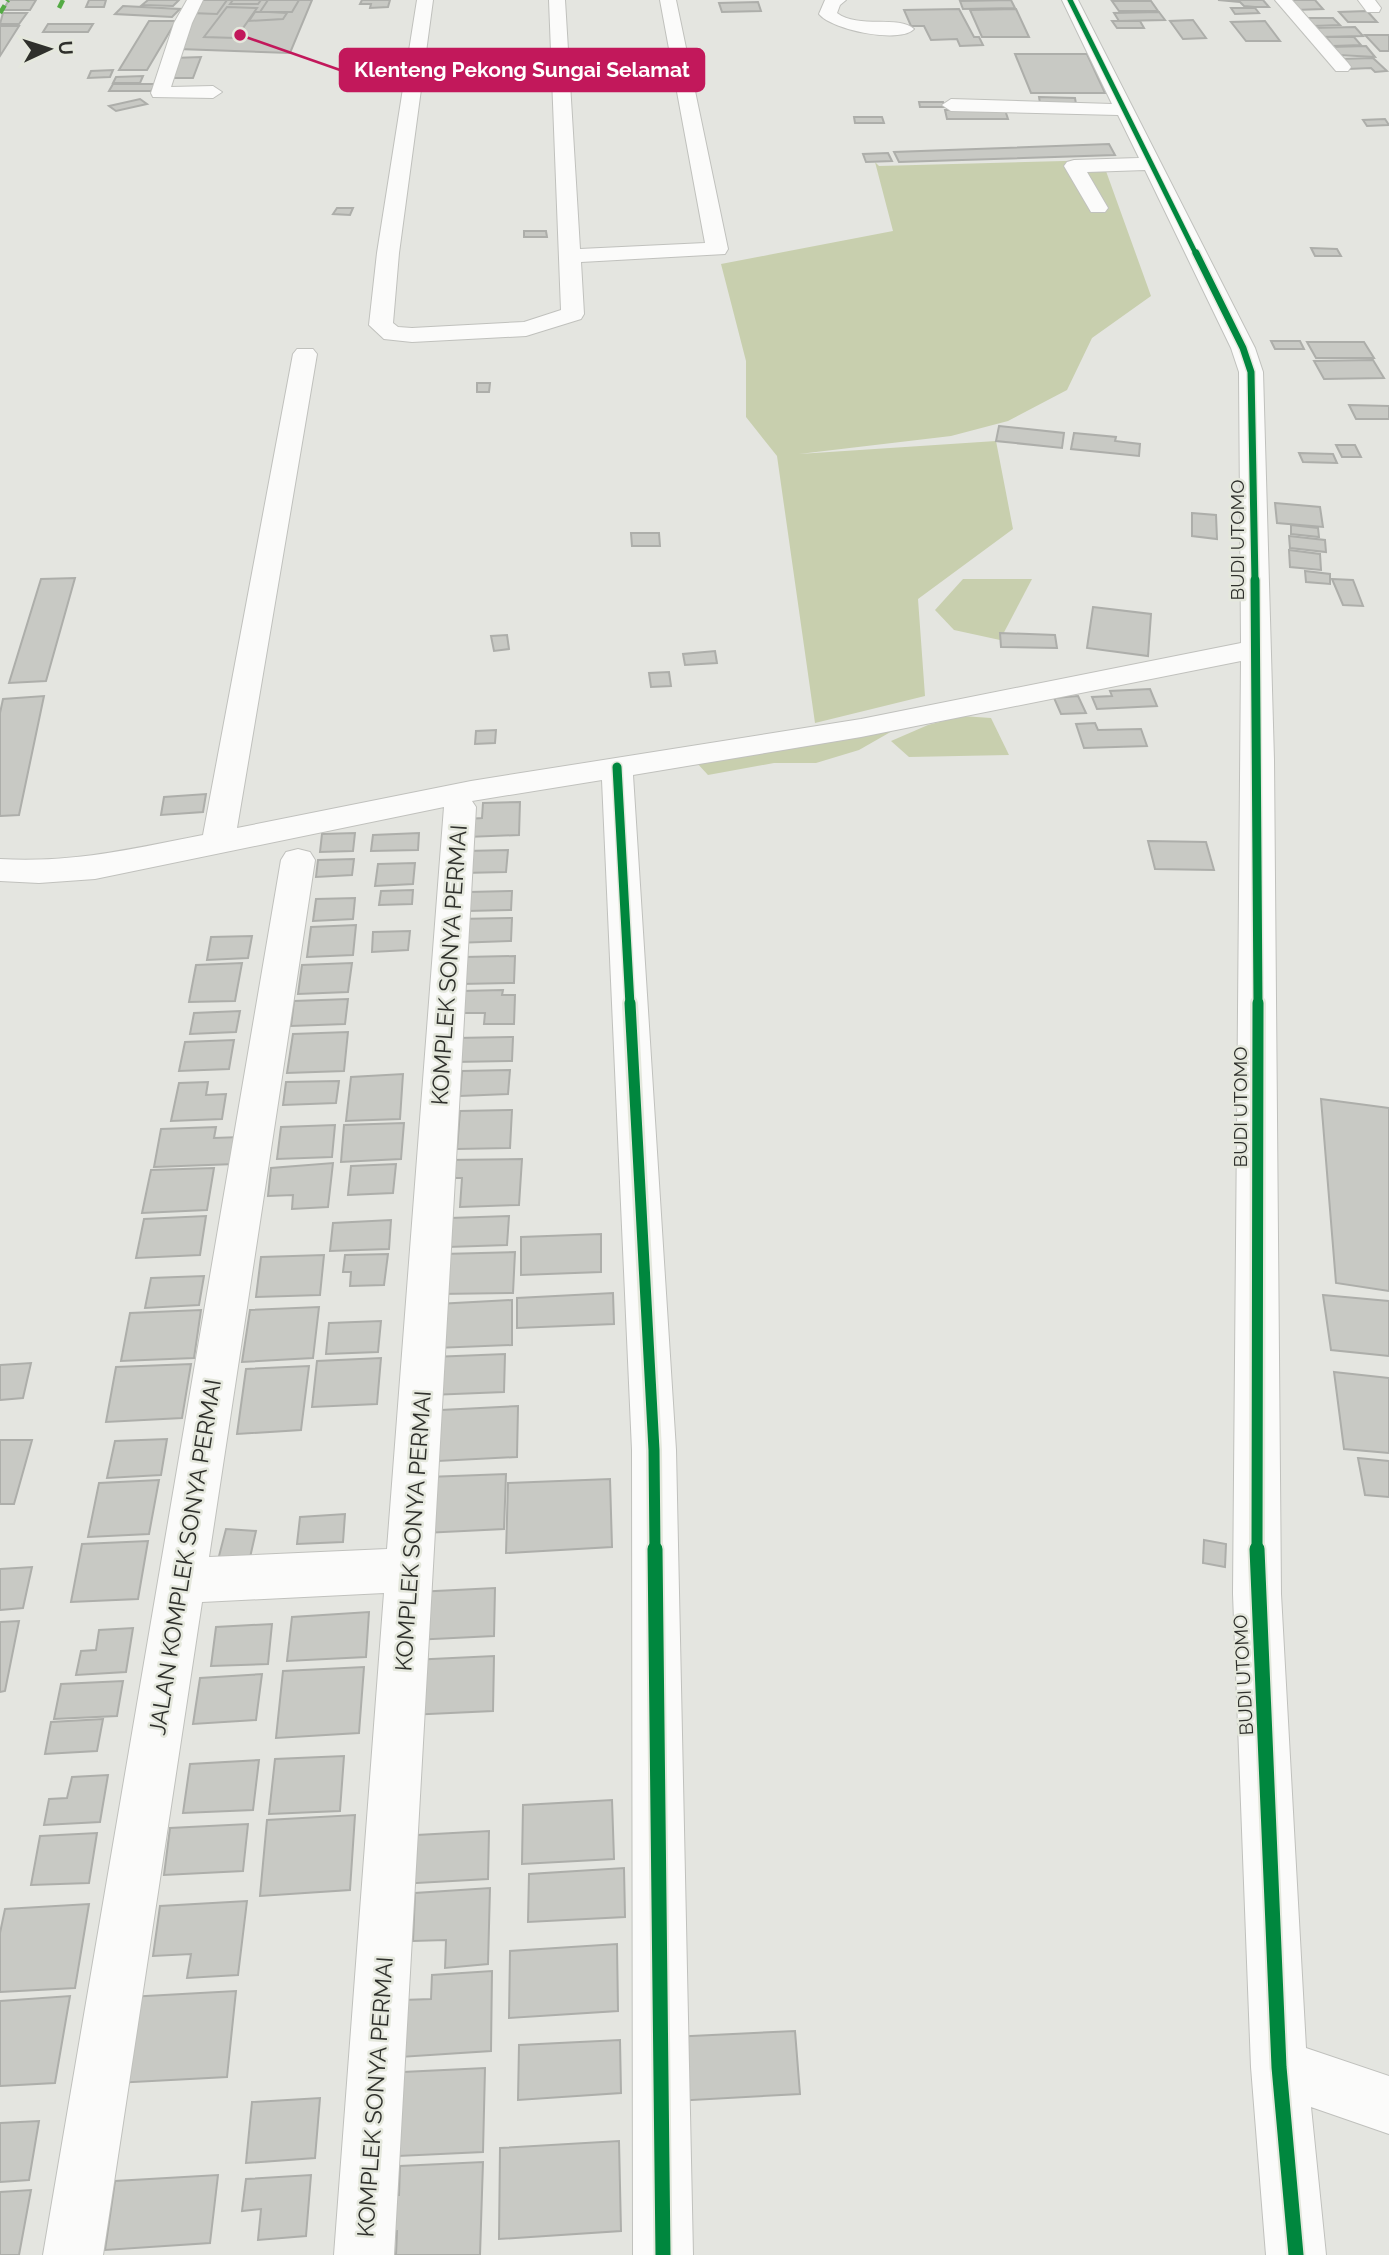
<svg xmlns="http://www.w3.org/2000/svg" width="1389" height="2255" font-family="Raleway,sans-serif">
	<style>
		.green { fill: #c8cfae }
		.building { fill: #c8c9c4; stroke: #adaeaa; stroke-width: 2 }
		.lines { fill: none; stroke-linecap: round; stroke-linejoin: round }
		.minor-casing { stroke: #c0c1bd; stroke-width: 2 }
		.minor { fill: #fbfbfa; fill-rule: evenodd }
		.quiet { stroke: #54ab44; stroke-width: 4.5; stroke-dasharray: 9 4.5; stroke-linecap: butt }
		.cycleway-far4-casing { stroke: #e5e8dd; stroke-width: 7 }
		.cycleway-far3-casing { stroke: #e5e8dd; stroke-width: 10 }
		.cycleway-far2-casing { stroke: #e5e8dd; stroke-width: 12 }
		.cycleway-far1-casing { stroke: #e5e8dd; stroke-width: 16 }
		.cycleway-casing { stroke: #e5e8dd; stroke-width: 19 }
		.cycleway-far4 { stroke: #00873e; stroke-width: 5 }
		.cycleway-far3 { stroke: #00873e; stroke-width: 7 }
		.cycleway-far2 { stroke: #00873e; stroke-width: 9 }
		.cycleway-far1 { stroke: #00873e; stroke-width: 11 }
		.cycleway { stroke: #00873e; stroke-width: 15 }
		.labels { text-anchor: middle; stroke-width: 5; stroke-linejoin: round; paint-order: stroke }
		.street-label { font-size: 19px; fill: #2f302c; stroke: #e5e8dd }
		.near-street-label { font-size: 23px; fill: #2f302c; stroke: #e5e8dd }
		.leader { fill: none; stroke: #c2185b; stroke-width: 2.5 }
		.callout-dot { fill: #c2185b; stroke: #e5e8dd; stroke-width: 2.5 }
		.callout { fill: #c2185b; stroke: #c2185b; stroke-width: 2.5 }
		.callout-label { font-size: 21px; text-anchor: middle; font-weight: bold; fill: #fff }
	</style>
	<rect width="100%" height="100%" fill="#e4e5e0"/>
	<g class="green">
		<path d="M1102 160 1151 296 1092 338 1067 390 1008 421 951 436 799 454 996 441 1013 529 918 599 925 696 815 723 777 456 746 417V361L721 264 893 231 875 162 879 166Z"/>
		<path d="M963 579H1032L1000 640 954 630 935 610Z"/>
		<path d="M962 716 991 718 1009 755 909 757 891 741 928 725Z"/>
		<path d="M894 730 859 750 816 763H774L708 775 696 762Z"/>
	</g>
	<g class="building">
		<path d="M9 0H36L30 10H3Z"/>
		<path d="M89 0H106L104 7H86Z"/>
		<path d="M148 0H179L173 6 142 5Z"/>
		<path d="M198 0H312L290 53 179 49Z"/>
		<path d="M201 0H227L217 14 191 13Z"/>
		<path d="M233 0H261L258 4H230Z"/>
		<path d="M268 0H299L292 12H260Z"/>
		<path d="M362 0H390L388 7 370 8 371 4H360Z"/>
		<path d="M1011 0 1015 8 963 9 960 1Z"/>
		<path d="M1218 0H1263L1269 7H1255L1244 6 1240 2Z"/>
		<path d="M1287 0H1315L1323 9 1295 10Z"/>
		<path d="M1112 1H1151L1158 11H1119Z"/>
		<path d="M758 2 761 11 722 12 719 3Z"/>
		<path d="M123 6 180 9 172 17 115 14Z"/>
		<path d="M227 7 257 8 236 38 204 37Z"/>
		<path d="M1231 8H1255L1259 13 1235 14Z"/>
		<path d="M959 9 974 37H979L983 45 960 46 957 39 931 40 924 26H911L904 10Z"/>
		<path d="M1016 9 1029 37H982L970 10Z"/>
		<path d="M1367 11 1377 22H1348L1339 12Z"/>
		<path d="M255 12H269L287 13 283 19 249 21Z"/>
		<path d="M1159 12 1165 20 1119 21 1114 13Z"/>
		<path d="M3 13H27L19 24H0Z"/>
		<path d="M1307 18H1333L1340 25 1313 26Z"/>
		<path d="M1193 20 1206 38 1183 39 1170 21Z"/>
		<path d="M149 21H176L147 70H119Z"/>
		<path d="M1112 21H1140L1144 28H1117Z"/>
		<path d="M1265 21 1280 41H1246L1231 22Z"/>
		<path d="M48 24H93L88 32H43Z"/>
		<path d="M0 26H19L0 56Z"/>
		<path d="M1355 27 1363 36 1319 37 1312 28Z"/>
		<path d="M1365 35H1389V51H1380Z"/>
		<path d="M1326 37H1354L1361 45 1333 46Z"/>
		<path d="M1366 46 1375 57 1338 55 1331 47Z"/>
		<path d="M1015 54H1087L1105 93H1031Z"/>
		<path d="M201 57 193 78H164L173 58Z"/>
		<path d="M1373 58 1387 71 1375 72 1371 68 1348 69 1339 59Z"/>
		<path d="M113 70 110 77 88 78 91 71Z"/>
		<path d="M143 76 140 83H113L116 77Z"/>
		<path d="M113 84H156L151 91H109Z"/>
		<path d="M1039 97 1075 98 1076 104 1040 103Z"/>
		<path d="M140 99 147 104 116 111 109 106Z"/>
		<path d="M919 102H943L944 107H920Z"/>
		<path d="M945 110H1005L1008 119H947Z"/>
		<path d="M854 117H882L884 123H855Z"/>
		<path d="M1385 119 1389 125 1367 126 1363 120Z"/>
		<path d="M1109 144 1115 155 899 162 894 152Z"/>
		<path d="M888 153 892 161 866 162 863 154Z"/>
		<path d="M337 208H353L350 215 333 214Z"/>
		<path d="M524 231H546L547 237H524Z"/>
		<path d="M1311 248 1337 249 1341 256H1315Z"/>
		<path d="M1271 341H1300L1304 349H1275Z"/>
		<path d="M1307 342H1364L1374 358H1316Z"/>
		<path d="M1373 360 1384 378 1324 379 1314 361Z"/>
		<path d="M477 383H490L489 392H477Z"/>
		<path d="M1349 405 1389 406V419H1356Z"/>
		<path d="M999 426 1064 433 1062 448 996 441Z"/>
		<path d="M1074 433 1116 437 1115 441 1140 444 1139 456 1071 449Z"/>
		<path d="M1336 445H1355L1361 457H1342Z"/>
		<path d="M1299 453 1333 454 1337 463 1303 462Z"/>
		<path d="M1275 503 1320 507 1323 527 1277 523Z"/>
		<path d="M1192 513 1216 515 1217 539 1192 536Z"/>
		<path d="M1291 525 1318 528 1319 537 1291 534Z"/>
		<path d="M631 533H659L660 546H632Z"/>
		<path d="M1289 536 1325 540 1326 552 1290 548Z"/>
		<path d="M1289 550 1320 554 1321 570 1290 567Z"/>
		<path d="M1305 571 1330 574V584L1306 582Z"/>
		<path d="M75 578 46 681 9 683 41 579Z"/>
		<path d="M1332 579 1353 580 1363 606 1343 605Z"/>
		<path d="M1093 607 1151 614 1148 656 1087 648Z"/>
		<path d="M1000 633 1055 635 1057 648 1001 647Z"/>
		<path d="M507 635 509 649 494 651 491 636Z"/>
		<path d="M715 651 717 663 685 665 683 654Z"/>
		<path d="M669 672 671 686 651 687 649 673Z"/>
		<path d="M1150 689 1157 706 1097 709 1092 697 1112 696 1110 691Z"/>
		<path d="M44 696 19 815 0 816V713L3 699Z"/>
		<path d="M1078 696 1086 713 1061 714 1054 698Z"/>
		<path d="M1095 723 1098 730 1141 729 1147 746 1084 748 1076 724Z"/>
		<path d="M496 730 495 743 475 744 476 731Z"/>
		<path d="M206 794 203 812 161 815 164 797Z"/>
		<path d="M520 802 519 835 467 837 468 819 482 818 483 803Z"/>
		<path d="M355 833 353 851 320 852 322 834Z"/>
		<path d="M419 833 418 850 371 851 373 835Z"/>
		<path d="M1148 841 1206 842 1214 870 1155 869Z"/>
		<path d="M508 850 506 872 463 873 466 851Z"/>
		<path d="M354 859 352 875 316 877 318 860Z"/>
		<path d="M415 863 413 884 375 886 378 864Z"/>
		<path d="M413 890 412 904 379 905 381 891Z"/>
		<path d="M512 891 511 910 467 911 469 892Z"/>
		<path d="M355 898 353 919 313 921 316 899Z"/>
		<path d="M512 918 511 941 455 943 457 919Z"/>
		<path d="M356 925 353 955 307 957 311 927Z"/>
		<path d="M410 931 408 950 372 952 373 932Z"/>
		<path d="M252 936 248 958 207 960 211 937Z"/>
		<path d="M515 956 514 983 461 984 464 957Z"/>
		<path d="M242 963 235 1001 189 1002 196 965Z"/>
		<path d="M352 963 348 992 298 994 302 965Z"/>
		<path d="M503 990 502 995H515L514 1024H484L485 1013H461L462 991Z"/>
		<path d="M348 999 345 1024 291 1026 294 1001Z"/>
		<path d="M240 1011 236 1032 190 1034 194 1013Z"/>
		<path d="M348 1032 344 1071 287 1073 293 1034Z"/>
		<path d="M513 1037 512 1061 454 1062 456 1038Z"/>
		<path d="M234 1040 229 1069 179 1071 185 1042Z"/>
		<path d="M510 1070 508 1094 460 1096 462 1071Z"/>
		<path d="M403 1074 400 1119 346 1121 351 1077Z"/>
		<path d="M339 1081 336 1103 283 1105 286 1082Z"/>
		<path d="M208 1082 206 1095 226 1094 222 1119 171 1121 179 1083Z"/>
		<path d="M1321 1099 1389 1108V1291L1336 1283Z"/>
		<path d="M512 1110 510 1148 457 1149 460 1111Z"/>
		<path d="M404 1123 401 1159 341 1162 344 1125Z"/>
		<path d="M335 1125 332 1157 277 1159 281 1127Z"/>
		<path d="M216 1127 214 1138 240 1137 235 1164 154 1167 161 1129Z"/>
		<path d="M522 1159 519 1205 460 1207 462 1178H443L445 1160Z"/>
		<path d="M333 1163 328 1207 292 1209 293 1195 268 1196 271 1168Z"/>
		<path d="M396 1164 393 1193 348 1195 351 1166Z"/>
		<path d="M214 1168 207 1210 142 1213 151 1170Z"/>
		<path d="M206 1216 200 1255 136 1258 144 1219Z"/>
		<path d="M509 1216 507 1245 448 1247 450 1218Z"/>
		<path d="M391 1220 389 1249 330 1251 333 1223Z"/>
		<path d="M601 1234V1272L521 1275V1237Z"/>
		<path d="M515 1252 513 1293 439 1294 443 1254Z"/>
		<path d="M388 1254 384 1285 350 1286 351 1272H343L345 1255Z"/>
		<path d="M324 1255 320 1295 256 1297 261 1257Z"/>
		<path d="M204 1276 199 1305 145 1308 151 1278Z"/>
		<path d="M613 1293 614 1324 517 1328V1298Z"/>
		<path d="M1323 1295 1389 1301V1356L1331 1350Z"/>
		<path d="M512 1300V1345L435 1348 437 1304Z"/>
		<path d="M319 1307 313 1358 242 1362 250 1310Z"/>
		<path d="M201 1310 194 1358 121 1361 130 1313Z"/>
		<path d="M381 1321 378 1352 326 1354 329 1323Z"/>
		<path d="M505 1354 504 1392 430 1395 432 1357Z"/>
		<path d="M381 1358 377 1404 312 1407 317 1361Z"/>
		<path d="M31 1363 23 1398 0 1400V1365Z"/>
		<path d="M191 1364 182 1418 106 1422 116 1367Z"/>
		<path d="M309 1366 301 1430 237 1434 246 1369Z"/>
		<path d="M1334 1372 1389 1378V1453L1344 1449Z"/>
		<path d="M518 1406 517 1457 438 1461 441 1410Z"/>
		<path d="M167 1439 161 1475 107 1478 115 1441Z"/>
		<path d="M0 1440H32L14 1504H0Z"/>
		<path d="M1358 1458 1389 1461V1497L1365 1495Z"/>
		<path d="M506 1474 504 1529 424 1533 427 1477Z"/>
		<path d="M610 1479 612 1547 506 1553 508 1483Z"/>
		<path d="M159 1480 149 1534 88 1537 99 1483Z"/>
		<path d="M345 1514 343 1542 297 1544 300 1517Z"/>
		<path d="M226 1529 256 1531 249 1562 218 1560Z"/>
		<path d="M1204 1540 1226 1544 1225 1567 1203 1563Z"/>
		<path d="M148 1541 138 1599 71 1602 82 1544Z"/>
		<path d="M32 1567 23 1608 0 1610V1569Z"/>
		<path d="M495 1588 494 1636 413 1640 416 1592Z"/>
		<path d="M369 1612 366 1657 287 1661 292 1617Z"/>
		<path d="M19 1621 5 1691 0 1692V1622Z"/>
		<path d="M272 1624 268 1664 211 1666 216 1627Z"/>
		<path d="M133 1628 126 1672 76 1675 81 1651 96 1650 99 1630Z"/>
		<path d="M494 1656 493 1711 408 1715 411 1660Z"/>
		<path d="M364 1667 359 1733 276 1738 283 1671Z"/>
		<path d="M262 1674 256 1720 193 1724 200 1678Z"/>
		<path d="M123 1681 117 1716 54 1719 61 1684Z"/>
		<path d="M103 1719 97 1751 45 1754 51 1722Z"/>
		<path d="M344 1756 340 1811 269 1814 275 1759Z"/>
		<path d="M259 1760 253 1810 183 1813 190 1764Z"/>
		<path d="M108 1775 100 1822 44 1825 49 1799 67 1798 72 1777Z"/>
		<path d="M612 1800 614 1859 522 1864 523 1805Z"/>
		<path d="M355 1815 350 1890 260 1896 267 1820Z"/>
		<path d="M248 1824 243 1871 164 1875 170 1828Z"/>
		<path d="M489 1831 488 1879 399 1884 401 1863 416 1862 417 1835Z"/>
		<path d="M97 1833 89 1883 31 1885 40 1836Z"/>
		<path d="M624 1868 625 1917 528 1922 529 1874Z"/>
		<path d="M490 1888 488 1964 445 1968 446 1940 413 1941 415 1893Z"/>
		<path d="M247 1901 238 1975 187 1978 191 1954 153 1956 160 1906Z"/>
		<path d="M89 1904 75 1988 0 1992V1933L5 1909Z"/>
		<path d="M617 1944 618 2011 509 2018 510 1951Z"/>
		<path d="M492 1971 491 2051 400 2057 403 2000 431 1999 432 1975Z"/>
		<path d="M236 1991 227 2077 115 2083 128 1997Z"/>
		<path d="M70 1996 55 2083 0 2086V2001Z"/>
		<path d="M795 2031 800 2094 674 2101 671 2037Z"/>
		<path d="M620 2040 621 2093 518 2100 519 2045Z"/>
		<path d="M485 2068 483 2152 398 2156 403 2072Z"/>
		<path d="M320 2098 315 2158 246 2163 252 2102Z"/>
		<path d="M39 2121 29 2180 0 2182V2123Z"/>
		<path d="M619 2141 621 2231 499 2239 500 2148Z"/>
		<path d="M483 2162 480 2255H396L397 2231 376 2233 378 2196 399 2195 400 2166Z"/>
		<path d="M218 2175 210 2243 105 2250 115 2181Z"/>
		<path d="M311 2175 306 2236 258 2240 261 2209 242 2211 246 2179Z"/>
		<path d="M31 2190 19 2255H0V2192Z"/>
	</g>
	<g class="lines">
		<defs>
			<g id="minor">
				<path d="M187 0H203L192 23 171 87 213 86 222 92 213 98 153 97 151 93 174 23Z"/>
				<path d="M417 0H433L399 253 393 323 398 327 412 328 524 322 561 310 549 0H565L580 249 705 243 660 0H676L728 249 725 254 581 262 584 314 581 319 526 336 412 342 384 339 369 325 377 253Z"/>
				<path d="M825 0H846L840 5 837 13C858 29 900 15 914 29 900 44 832 30 819 14Z"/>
				<path d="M1062 0H1078L1255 348 1263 372 1274 760 1281 1594 1306 2048 1389 2076V2134L1311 2107 1326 2255H1266L1251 2067 1233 1594 1241 661 861 737 633 775 676 1450 693 2255H633L632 1450 602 780 472 801 476 807 394 2255H334L384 1593 202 1602 103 2255H43L281 860 286 852 298 849 310 852 315 860 209 1557 387 1549 444 807 95 879 39 883 0 881V859C73 863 132 849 203 835L293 354 297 349H313L317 354 237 828 471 781 861 719 1241 643 1239 372 1231 348 1145 170 1087 172 1108 208 1105 212H1091L1064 166 1067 162 1074 160 1139 158 1118 115 951 111 942 105 951 99 1112 104Z"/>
				<path d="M1275 0H1292L1348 63 1351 67 1348 71H1336Z"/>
				<path d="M1358 0H1375L1381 8 1379 12H1367Z"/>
			</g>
		</defs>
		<use href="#minor" class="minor-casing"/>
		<use href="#minor" class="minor"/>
		<g class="quiet">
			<path d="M59 8 63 0"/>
			<path d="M0 13 8 0"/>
		</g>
		<defs>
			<path id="cycleway-far4" d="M1070 0 1196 254"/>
			<path id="cycleway-far3" d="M1196 253 1243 348 1251 372 1255 582"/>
			<g id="cycleway-far2">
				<path d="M1255 580 1258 1005"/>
				<path d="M617 767 630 1005"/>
			</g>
			<g id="cycleway-far1">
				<path d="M630 1003 654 1450 655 1551"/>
				<path d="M1257 1551 1258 1003"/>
			</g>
			<g id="cycleway">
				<path d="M655 1549 663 2255"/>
				<path d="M1257 1549 1279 2067 1296 2255"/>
			</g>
		</defs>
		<use href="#cycleway-far4" class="cycleway-far4-casing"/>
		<use href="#cycleway-far3" class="cycleway-far3-casing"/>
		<use href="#cycleway-far2" class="cycleway-far2-casing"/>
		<use href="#cycleway-far1" class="cycleway-far1-casing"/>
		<use href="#cycleway" class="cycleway-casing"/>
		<use href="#cycleway-far4" class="cycleway-far4"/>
		<use href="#cycleway-far3" class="cycleway-far3"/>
		<use href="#cycleway-far2" class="cycleway-far2"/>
		<use href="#cycleway-far1" class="cycleway-far1"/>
		<use href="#cycleway" class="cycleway"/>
	</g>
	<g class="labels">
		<g class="street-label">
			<text transform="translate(1237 540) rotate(-90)" y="7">BUDI UTOMO</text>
			<text transform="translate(1240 1107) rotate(-90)" y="7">BUDI UTOMO</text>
			<text transform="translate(1243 1675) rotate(-93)" y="7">BUDI UTOMO</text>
		</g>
		<g class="near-street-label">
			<text transform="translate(449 965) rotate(-86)" y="8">KOMPLEK SONYA PERMAI</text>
			<text transform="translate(413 1531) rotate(-86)" y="8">KOMPLEK SONYA PERMAI</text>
			<text transform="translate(185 1557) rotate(-81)" y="8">JALAN KOMPLEK SONYA PERMAI</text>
			<text transform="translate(375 2097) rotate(-86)" y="8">KOMPLEK SONYA PERMAI</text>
		</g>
	</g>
	<path class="leader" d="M240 35L340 70"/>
	<circle class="callout-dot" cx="240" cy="35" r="7"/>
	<rect class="callout" x="340" y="49" width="364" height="42" rx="7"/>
	<g class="callout-label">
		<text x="522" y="77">Klenteng Pekong Sungai Selamat</text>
	</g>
	<g transform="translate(49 49) rotate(86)" stroke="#e5e8dd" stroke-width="5" paint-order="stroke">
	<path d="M0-5L12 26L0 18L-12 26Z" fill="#2f302c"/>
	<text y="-10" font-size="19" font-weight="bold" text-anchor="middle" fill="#2f302c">U</text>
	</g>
</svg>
